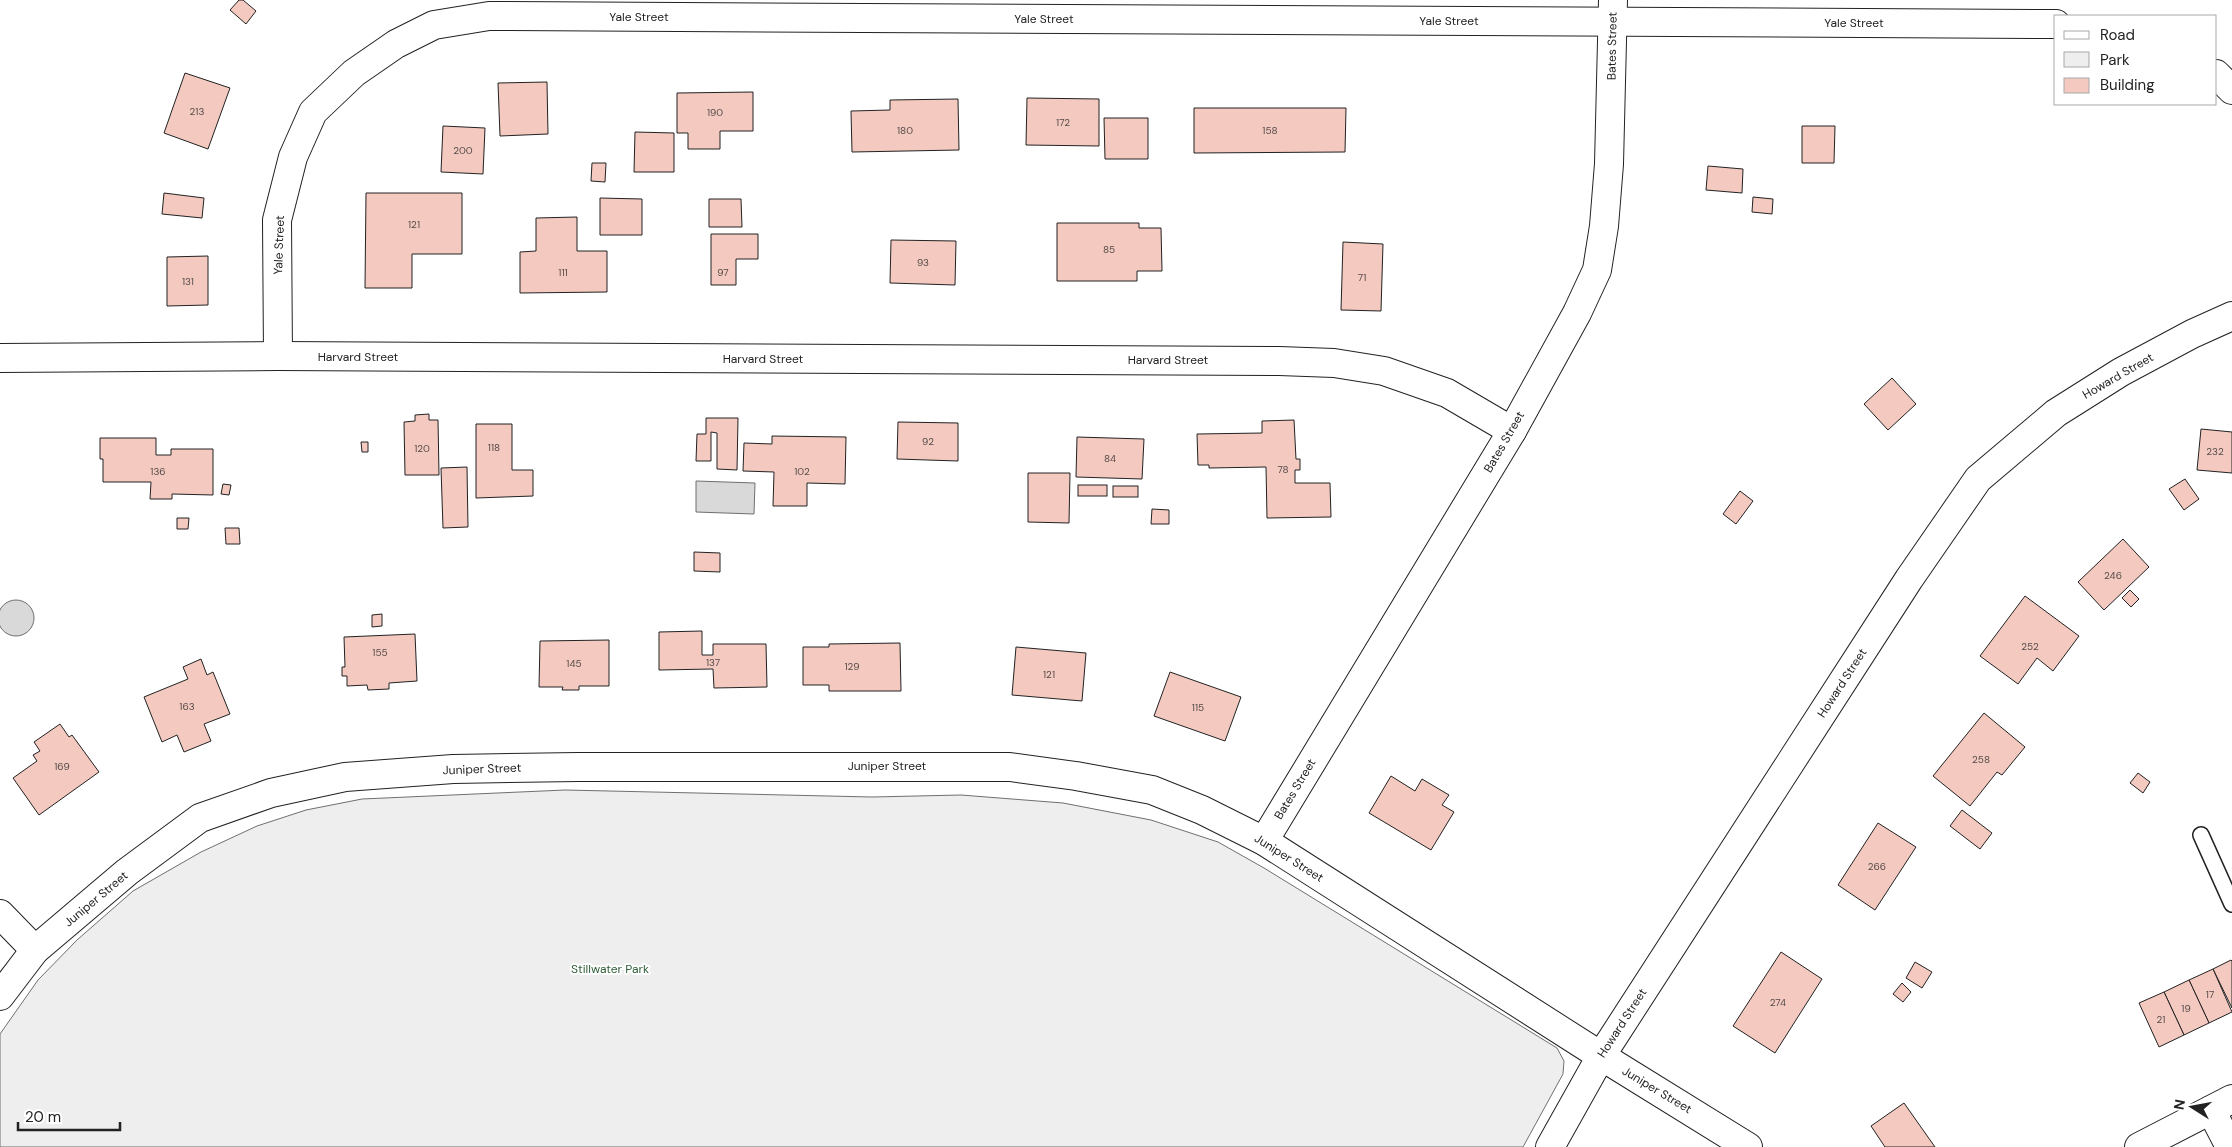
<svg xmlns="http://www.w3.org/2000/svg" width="2232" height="1147" font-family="'DM Sans',sans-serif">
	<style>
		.green { fill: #eee; stroke: #6f6f6f }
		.water { fill: #d9d9d9; stroke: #6f6f6f }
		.building { fill: #f3c9c0; stroke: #222 }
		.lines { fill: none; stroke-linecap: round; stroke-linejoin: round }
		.lane-casing { stroke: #222; stroke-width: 18 }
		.street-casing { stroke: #222; stroke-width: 30 }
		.secondary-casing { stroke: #222; stroke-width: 30 }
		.lane { stroke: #fff; stroke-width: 15 }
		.street { stroke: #fff; stroke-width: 28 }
		.secondary { stroke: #fff; stroke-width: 28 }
		.labels { text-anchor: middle; stroke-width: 4; stroke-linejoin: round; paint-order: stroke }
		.number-label { font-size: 10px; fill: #564c4a }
		.street-label { font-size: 12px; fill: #222; stroke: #fff }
		.park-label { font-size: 12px; fill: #2f5e38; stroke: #fff }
	</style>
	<rect width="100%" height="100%" fill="#fff"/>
	<path class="green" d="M565 790 872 797 961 795 1063 803 1151 820 1218 842 1264 868 1557 1048 1564 1061 1563 1074 1523 1147H0V1034L38 980 77 940 133 891 201 852 257 826 306 810 362 799Z"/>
	<g class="water">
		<path d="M696 481 755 483 754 514 696 512Z"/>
		<circle cx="16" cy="618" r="18"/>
	</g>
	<g class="building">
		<path d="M239 0H243L256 11 246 24 230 10Z"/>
		<path d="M185 73 230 88 208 149 164 133Z"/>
		<path d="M547 82 548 134 500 136 498 83Z"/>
		<path d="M753 92V131H720V149H688V133H677V93Z"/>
		<path d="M1027 98 1099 99V146L1026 145Z"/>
		<path d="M958 99 959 150 852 152 851 111 890 110V100Z"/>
		<path d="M1194 108H1346L1345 152 1194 153Z"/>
		<path d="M1104 118H1148V159H1105Z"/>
		<path d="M443 126 485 128 483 174 441 172Z"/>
		<path d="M1802 126H1835L1834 163H1802Z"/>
		<path d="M635 132 674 133V172H634Z"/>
		<path d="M592 163H606L605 182 591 181Z"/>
		<path d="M1708 166 1743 169 1742 193 1706 190Z"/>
		<path d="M164 193 204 198 202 218 162 214Z"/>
		<path d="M366 193H462V254H412V288H365Z"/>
		<path d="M1753 197 1773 199 1772 214 1752 212Z"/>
		<path d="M600 198 642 199V235H600Z"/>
		<path d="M709 199H741L742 227H709Z"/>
		<path d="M577 217V251H607V292L520 293V252L536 251V218Z"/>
		<path d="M1057 223H1139V228H1161L1162 271H1137V281H1057Z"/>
		<path d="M711 234H758V259H736V285H711Z"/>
		<path d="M891 240 956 241 955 285 890 283Z"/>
		<path d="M1343 242 1383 244 1381 311 1341 310Z"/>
		<path d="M208 256V305L167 306V257Z"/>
		<path d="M1892 378 1916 404 1888 430 1864 404Z"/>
		<path d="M429 414V420H438L439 475H405L404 422 415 421V415Z"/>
		<path d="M706 418H738L737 470 717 469V433L711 432V461H696L697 434H706Z"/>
		<path d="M1294 420 1296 459H1300V470H1295V483H1330L1331 517 1267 518 1266 467 1209 468V465H1198L1197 434 1262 433V421Z"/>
		<path d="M898 422 958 423V461L897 459Z"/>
		<path d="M476 424H512V470H533V496L476 498Z"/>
		<path d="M2201 429 2232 432V473L2197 470Z"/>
		<path d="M772 436 846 437 845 484 807 483V506H773L774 472 743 471 744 443 772 444Z"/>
		<path d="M1077 437 1144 439 1142 479 1076 477Z"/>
		<path d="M100 438H156V455H171V449H213V495L172 494V499H150L151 482H103V459H100Z"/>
		<path d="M361 442H368V452H362Z"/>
		<path d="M467 467 468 527 443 528 441 468Z"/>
		<path d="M1028 473H1070L1069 523 1028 522Z"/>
		<path d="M2185 479 2199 499 2184 510 2169 489Z"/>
		<path d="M223 484 231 485 229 495 221 494Z"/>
		<rect x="1078" y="485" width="29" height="11"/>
		<rect x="1113" y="486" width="25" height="11"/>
		<path d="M1740 491 1753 501 1736 524 1723 514Z"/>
		<path d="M1152 509 1169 510V524H1151Z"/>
		<path d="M177 518H189L188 529H177Z"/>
		<path d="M225 528H239L240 544H226Z"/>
		<path d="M2123 539 2149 567 2104 610 2078 582Z"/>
		<path d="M694 552 720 553V572L694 571Z"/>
		<path d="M2130 590 2139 599 2131 607 2122 598Z"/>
		<path d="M2025 596 2079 636 2053 671 2037 658 2018 684 1980 656Z"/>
		<path d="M382 614V626L372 627V615Z"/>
		<path d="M702 631V655H713V644H766L767 687 714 688 713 669 659 670V632Z"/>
		<path d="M415 634 417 681 389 683V689L368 690 367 685 347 686V676H342V667H345L344 637Z"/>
		<path d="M609 640V686H579V690H562L563 687H539L540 641Z"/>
		<path d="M900 643 901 691H829V685H803V647H829V644Z"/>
		<path d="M1016 647 1086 653 1082 701 1012 695Z"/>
		<path d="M201 659 207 675 213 672 230 714 204 724 211 741 184 752 177 735 162 742 144 697 188 679 183 667Z"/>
		<path d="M1170 672 1241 697 1225 741 1154 716Z"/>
		<path d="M1984 713 2025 747 2002 775 1997 772 1970 806 1933 776Z"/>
		<path d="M60 724 69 737 72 735 99 772 39 815 13 778 37 761 33 755 40 751 34 742Z"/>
		<path d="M2138 773 2150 782 2143 793 2130 783Z"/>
		<path d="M1391 776 1415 791 1422 779 1449 795 1442 805 1454 812 1431 850 1369 813Z"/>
		<path d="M1962 810 1992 833 1980 849 1950 826Z"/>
		<path d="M1878 823 1916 847 1875 910 1838 885Z"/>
		<path d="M1781 952 1822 979 1775 1053 1733 1026Z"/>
		<path d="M2231 960 2232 961V1008L2213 969Z"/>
		<path d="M1915 962 1932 972 1922 988 1906 978Z"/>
		<path d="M2213 969 2232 1012 2209 1023 2189 980Z"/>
		<path d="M2189 980 2209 1023 2184 1035 2164 992Z"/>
		<path d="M1902 983 1911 992 1903 1002 1893 994Z"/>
		<path d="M2164 992 2184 1035 2159 1047 2139 1003Z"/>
		<path d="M1904 1103 1935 1147H1885L1871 1126Z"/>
	</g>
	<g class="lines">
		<defs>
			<path id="lane" d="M2201 835 2232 904"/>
			<g id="street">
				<path d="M2216 74 2232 90"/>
				<path d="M278 356 277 220 293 157 313 112 354 73 396 44 434 25 489 16 2056 24"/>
				<path d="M0 358 278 356 1279 361 1334 363 1384 371 1447 393 1512 431"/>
				<path d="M1264 841 1512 431 1577 313 1597 270 1604 226 1609 164 1613 0"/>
				<path d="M0 914 35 950"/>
				<path d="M0 996 35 950 127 872 200 818 271 793 345 777 453 769 578 767H1010L1076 776 1152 790 1202 810 1264 841 1601 1056 1748 1147"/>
				<path d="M2211 1110 2230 1147"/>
				<path d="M2139 1147 2232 1099"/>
			</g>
			<path id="secondary" d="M1550 1147 1601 1056 1909 579 1978 479 2056 413 2121 372 2192 334 2232 316"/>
		</defs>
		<use href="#lane" class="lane-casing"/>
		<use href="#street" class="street-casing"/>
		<use href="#secondary" class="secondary-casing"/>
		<use href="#lane" class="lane"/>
		<use href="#street" class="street"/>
		<use href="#secondary" class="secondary"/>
	</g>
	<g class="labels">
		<g class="number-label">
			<text x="197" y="115">213</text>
			<text x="715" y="116">190</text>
			<text x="1063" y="126">172</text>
			<text x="905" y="134">180</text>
			<text x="1270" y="134">158</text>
			<text x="463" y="154">200</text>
			<text x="414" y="228">121</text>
			<text x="1109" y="253">85</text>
			<text x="923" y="266">93</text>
			<text x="563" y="276">111</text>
			<text x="723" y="276">97</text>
			<text x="1362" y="281">71</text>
			<text x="188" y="285">131</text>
			<text x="928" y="445">92</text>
			<text x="494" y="451">118</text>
			<text x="422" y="452">120</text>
			<text x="2215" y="455">232</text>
			<text x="1110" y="462">84</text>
			<text x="1283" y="473">78</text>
			<text x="158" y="475">136</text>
			<text x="802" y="475">102</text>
			<text x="2113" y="579">246</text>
			<text x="2030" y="650">252</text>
			<text x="380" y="656">155</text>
			<text x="713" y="666">137</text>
			<text x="574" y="667">145</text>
			<text x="852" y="670">129</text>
			<text x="1049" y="678">121</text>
			<text x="187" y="710">163</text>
			<text x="1198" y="711">115</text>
			<text x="1981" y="763">258</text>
			<text x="62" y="770">169</text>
			<text x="1877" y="870">266</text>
			<text x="2210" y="998">17</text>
			<text x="1778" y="1006">274</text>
			<text x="2186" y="1012">19</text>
			<text x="2161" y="1023">21</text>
		</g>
		<g class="street-label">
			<text x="639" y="21">Yale Street</text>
			<text x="1044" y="23">Yale Street</text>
			<text x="1449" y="25">Yale Street</text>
			<text x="1854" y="27">Yale Street</text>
			<text transform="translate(1612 46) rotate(-89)" y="4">Bates Street</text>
			<text transform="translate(279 245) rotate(-88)" y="4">Yale Street</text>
			<text x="358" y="361">Harvard Street</text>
			<text x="763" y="363">Harvard Street</text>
			<text x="1168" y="364">Harvard Street</text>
			<text transform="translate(2118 376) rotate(-30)" y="4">Howard Street</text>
			<text transform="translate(1504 442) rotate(-60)" y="4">Bates Street</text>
			<text transform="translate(1842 683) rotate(-57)" y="4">Howard Street</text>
			<text x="887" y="770">Juniper Street</text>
			<text transform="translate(482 769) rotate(-2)" y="4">Juniper Street</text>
			<text transform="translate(1295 789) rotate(-59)" y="4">Bates Street</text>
			<text transform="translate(1289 858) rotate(32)" y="4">Juniper Street</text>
			<text transform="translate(96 899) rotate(-40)" y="4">Juniper Street</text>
			<text transform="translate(1622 1023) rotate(-57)" y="4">Howard Street</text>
			<text transform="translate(1657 1090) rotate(31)" y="4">Juniper Street</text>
		</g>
		<g class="park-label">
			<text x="610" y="973">Stillwater Park</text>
		</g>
	</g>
	<rect x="2054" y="15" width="162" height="90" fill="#ffffff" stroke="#a7a7a7"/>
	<rect x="2064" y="31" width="25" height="8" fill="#ffffff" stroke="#a7a7a7"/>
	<text x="2100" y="40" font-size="15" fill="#222222">Road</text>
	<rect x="2064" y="52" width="25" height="15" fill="#eeeeee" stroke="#a7a7a7"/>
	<text x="2100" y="65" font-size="15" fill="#222222">Park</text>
	<rect x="2064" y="78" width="25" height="15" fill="#f3c9c0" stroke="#a7a7a7"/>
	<text x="2100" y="90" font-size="15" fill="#222222">Building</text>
	<g transform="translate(2192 1107) rotate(281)" stroke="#ffffff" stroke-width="4" paint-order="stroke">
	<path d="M0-4L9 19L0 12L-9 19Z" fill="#222222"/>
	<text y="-8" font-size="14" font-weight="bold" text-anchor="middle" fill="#222222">N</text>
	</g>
	<path d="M18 1122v8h102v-8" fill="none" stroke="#222222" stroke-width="2.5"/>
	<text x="25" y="1122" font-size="15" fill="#222222" stroke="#ffffff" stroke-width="4" paint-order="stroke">20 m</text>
</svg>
